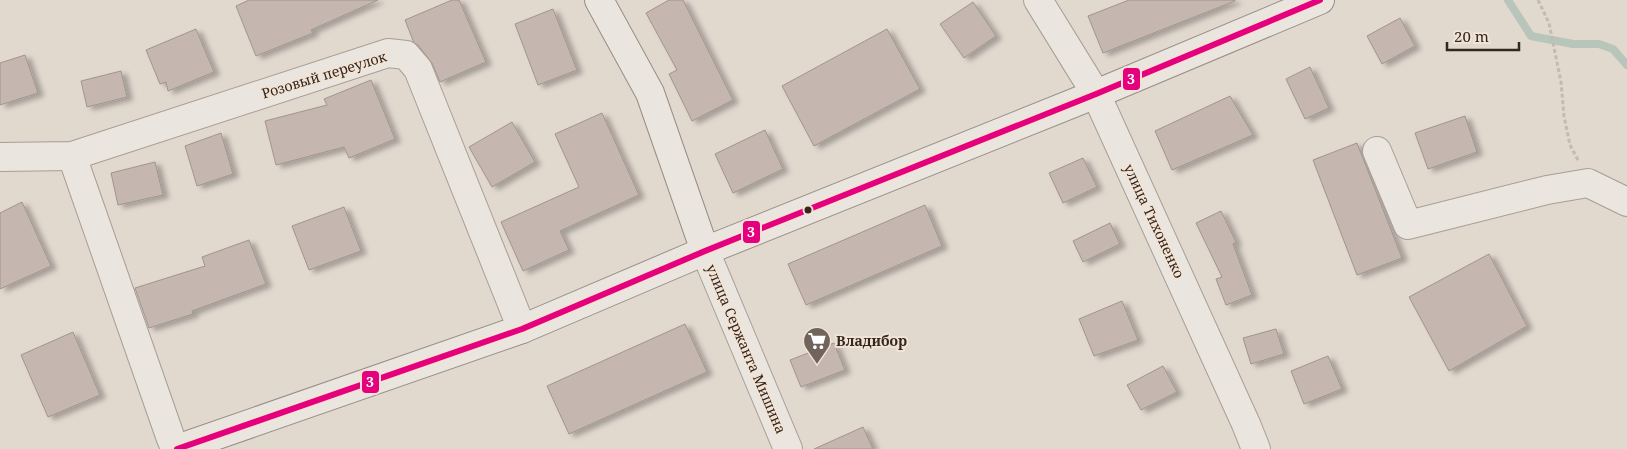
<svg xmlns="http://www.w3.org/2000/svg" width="1627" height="449" font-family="'Noto Serif',serif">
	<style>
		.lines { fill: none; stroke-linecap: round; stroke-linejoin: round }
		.stream { stroke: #b8c5ba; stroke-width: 8 }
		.building { fill: #c5b6af; stroke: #a1948e; filter: url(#shadow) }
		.street-casing { stroke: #a79e97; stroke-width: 30 }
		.secondary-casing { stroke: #968e87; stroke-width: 30 }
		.path { stroke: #c2bbb5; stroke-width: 3; stroke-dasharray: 4 2.5; stroke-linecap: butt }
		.street { stroke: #eae5de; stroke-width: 28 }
		.secondary { stroke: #eae5de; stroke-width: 28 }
		.bus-1-casing { stroke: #f2e4d5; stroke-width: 10 }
		.bus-1 { stroke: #e5007d; stroke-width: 6 }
		.bus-dot { fill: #342620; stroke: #f2e4d5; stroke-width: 2 }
		.labels { text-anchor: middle; stroke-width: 4; stroke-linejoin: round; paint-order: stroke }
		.street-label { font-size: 14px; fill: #342620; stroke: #f2e4d5 }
		.poi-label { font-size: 14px; font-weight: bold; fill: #342620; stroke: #f2e4d5; text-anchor: start }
		.line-badge { stroke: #f2e4d5; stroke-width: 2 }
		.badge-label { font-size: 14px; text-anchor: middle; font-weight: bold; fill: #fff }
	</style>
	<defs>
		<filter id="shadow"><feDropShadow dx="5.5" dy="3" stdDeviation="2.5" flood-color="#0004"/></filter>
	</defs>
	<rect width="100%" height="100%" fill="#e1d8ce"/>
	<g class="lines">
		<path class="stream" d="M1508 0 1531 36 1573 44H1599L1613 49 1627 65"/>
	</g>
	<g class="building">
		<path d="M249 0H378L311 30 313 33 256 56 236 6Z"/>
		<path d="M452 0H459L486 62 440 82 432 63 418 45 414 43 405 20Z"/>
		<path d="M669 0H683L733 100 692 121 669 74 677 70 646 13Z"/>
		<path d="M1129 0H1235V1L1103 53 1088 16Z"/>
		<path d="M973 2 996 36 964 58 940 24Z"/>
		<path d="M553 9 577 70 538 85 515 24Z"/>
		<path d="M1400 18 1415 46 1382 64 1367 36Z"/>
		<path d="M196 29 214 72 168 91 166 82 160 84 146 50Z"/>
		<path d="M887 29 920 89 814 146 782 86Z"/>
		<path d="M25 55 38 93 0 105V63Z"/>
		<path d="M1310 67 1329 108 1305 119 1286 79Z"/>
		<path d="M121 71 127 97 87 107 81 81Z"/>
		<path d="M371 80 395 139 349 158 344 147 276 165 265 121 327 105 324 99Z"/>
		<path d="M1230 96 1253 135 1172 170 1155 131Z"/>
		<path d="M602 113 639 195 560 231 569 250 523 271 501 222 579 187 555 134Z"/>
		<path d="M1465 116 1477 152 1428 169 1415 133Z"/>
		<path d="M512 122 535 162 492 187 469 147Z"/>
		<path d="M765 130 783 169 733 193 715 154Z"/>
		<path d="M221 133 233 174 197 186 185 146Z"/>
		<path d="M1357 143 1402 258 1357 275 1313 160Z"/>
		<path d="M1083 158 1097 187 1063 203 1049 173Z"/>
		<path d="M155 162 163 195 118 205 111 173Z"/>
		<path d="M22 202 51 266 0 289V213Z"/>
		<path d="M925 205 942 246 806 305 788 264Z"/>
		<path d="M344 207 361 251 309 270 292 226Z"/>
		<path d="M1221 211 1236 242 1233 244 1252 295 1226 305 1216 279 1222 277 1196 223Z"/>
		<path d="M1110 223 1120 244 1083 262 1073 241Z"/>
		<path d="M249 240 266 284 192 311 193 314 149 328 135 288 205 266 202 257Z"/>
		<path d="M1489 254 1527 326 1449 371 1409 297Z"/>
		<path d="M1122 301 1138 340 1094 356 1079 319Z"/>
		<path d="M685 324 707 372 569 434 547 386Z"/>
		<path d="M1276 329 1284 354 1251 364 1243 338Z"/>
		<path d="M73 332 100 395 48 417 21 355Z"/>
		<path d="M834 343 845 370 801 387 790 360Z"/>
		<path d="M1328 356 1342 389 1304 404 1291 371Z"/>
		<path d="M1163 366 1177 392 1141 410 1127 385Z"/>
		<path d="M863 427 873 449H814Z"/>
	</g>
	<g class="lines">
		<defs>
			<g id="street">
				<path d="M1038 0 1096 94 1246 424 1256 449"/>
				<path d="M1377 151 1408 225 1547 190 1588 183 1627 202"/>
				<path d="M72 156 171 439 176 449"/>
				<path d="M0 157 72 156 388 53 406 55 418 69 522 329"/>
				<path d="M705 251 788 449"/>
			</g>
			<g id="secondary">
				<path d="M599 0 650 93 705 251"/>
				<path d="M177 449 522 329 705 251 1096 94 1320 0"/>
			</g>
		</defs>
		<use href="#street" class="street-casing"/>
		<use href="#secondary" class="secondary-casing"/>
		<path class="path" d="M1538 0 1549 23 1561 82 1564 116 1570 145 1578 160"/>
		<use href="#street" class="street"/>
		<use href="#secondary" class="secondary"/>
		<defs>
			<path id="bus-1" d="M177 449 522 329 705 251 1096 94 1320 0"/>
		</defs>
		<use href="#bus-1" class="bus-1-casing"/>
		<use href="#bus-1" class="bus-1"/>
	</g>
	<defs>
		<symbol id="supermarket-pin" viewBox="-11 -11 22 30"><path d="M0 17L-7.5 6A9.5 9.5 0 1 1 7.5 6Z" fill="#71645d" stroke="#f2e4d5"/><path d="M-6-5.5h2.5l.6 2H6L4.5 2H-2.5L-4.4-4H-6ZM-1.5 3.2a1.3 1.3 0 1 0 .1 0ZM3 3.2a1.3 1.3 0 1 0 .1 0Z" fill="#fff"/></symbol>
	</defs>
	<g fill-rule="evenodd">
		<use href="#supermarket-pin" x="801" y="325" width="32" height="43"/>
	</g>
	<circle class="bus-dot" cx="808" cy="210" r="4.5"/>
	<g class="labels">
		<g class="street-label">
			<text transform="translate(324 75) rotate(-17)" y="5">Розовый переулок</text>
			<text transform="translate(1154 221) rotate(65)" y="5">улица Тихоненко</text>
			<text transform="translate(746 349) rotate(67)" y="5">улица Сержанта Мишина</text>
		</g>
		<g class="poi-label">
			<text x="836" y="346">Владибор</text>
		</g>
	</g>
	<g class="line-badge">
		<rect x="1122" y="67" width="19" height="24" rx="5" fill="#e5007d"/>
		<rect x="742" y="220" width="19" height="24" rx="5" fill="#e5007d"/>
		<rect x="361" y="370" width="19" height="24" rx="5" fill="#e5007d"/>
	</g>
	<g class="badge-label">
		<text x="1131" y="84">3</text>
		<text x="751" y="237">3</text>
		<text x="370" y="387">3</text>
	</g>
	<path d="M1447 42v8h72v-8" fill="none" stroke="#342620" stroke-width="2.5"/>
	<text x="1454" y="42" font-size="15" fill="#342620" stroke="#f2e4d5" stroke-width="4" paint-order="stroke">20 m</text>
</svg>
